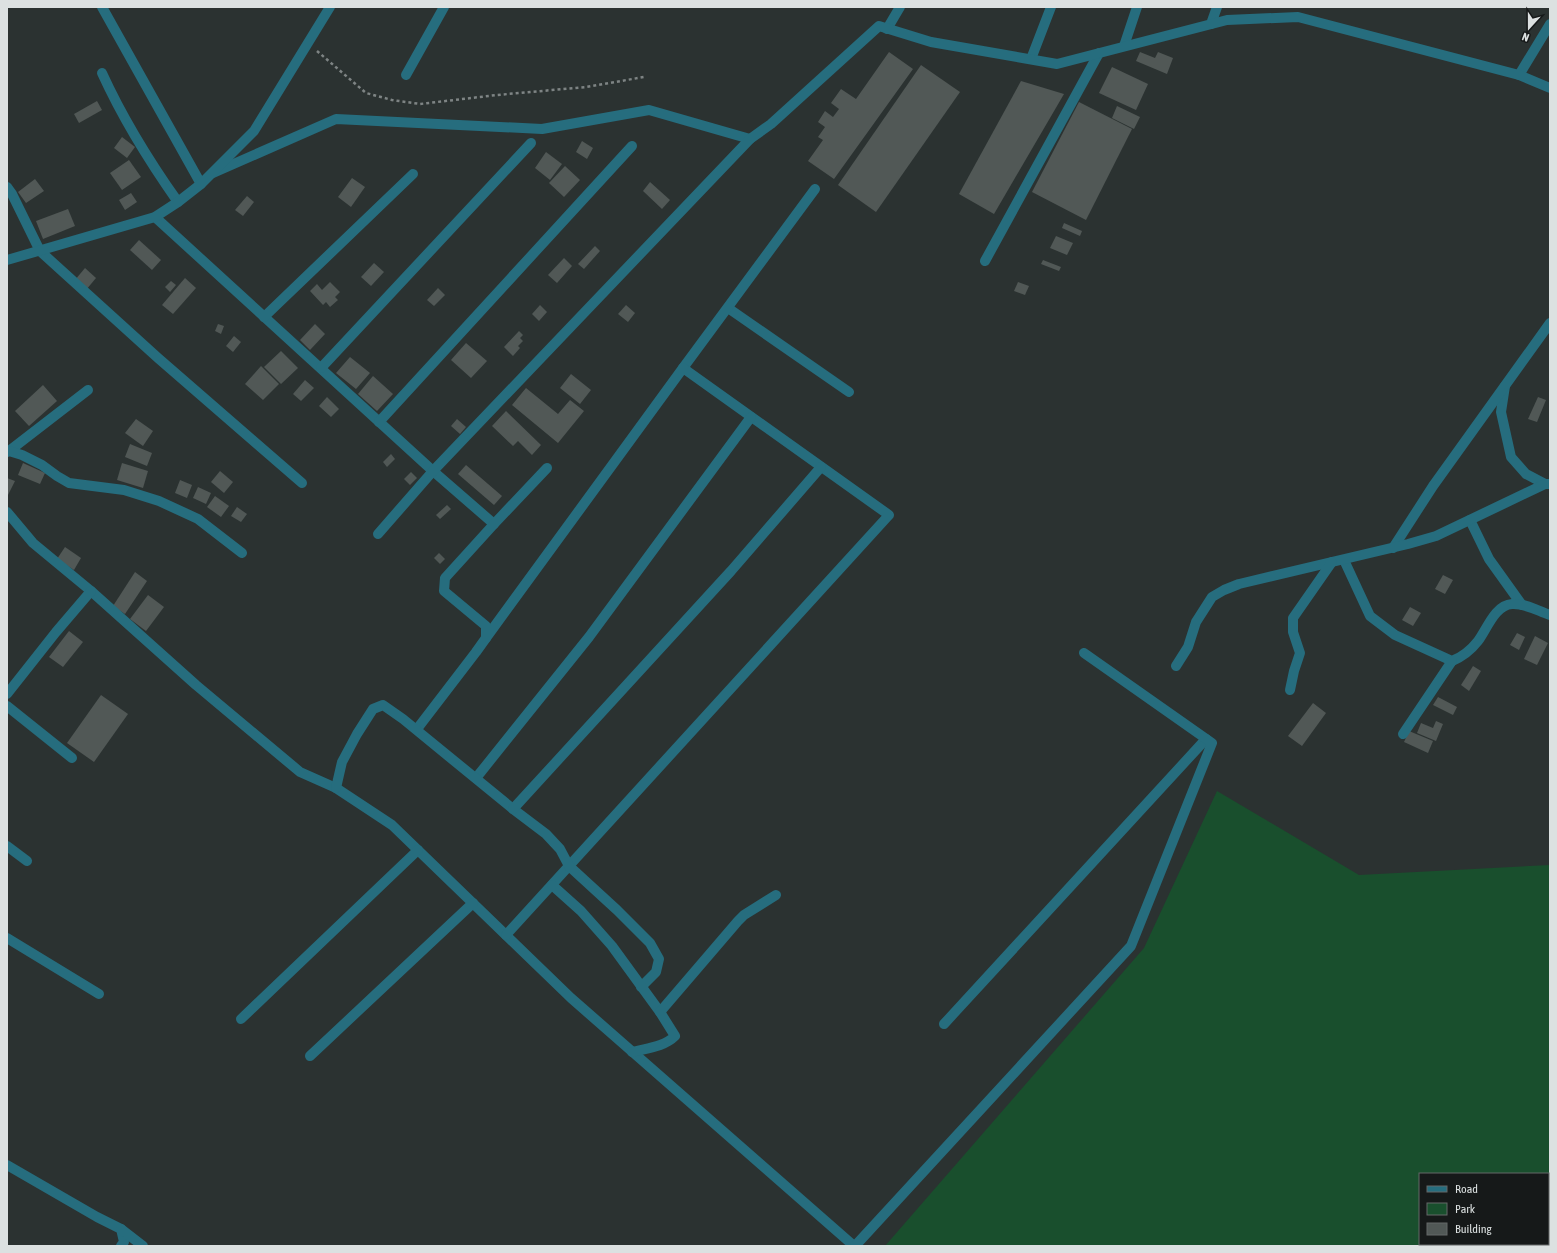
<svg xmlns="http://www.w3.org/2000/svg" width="1557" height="1253" font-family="'Asap Condensed',sans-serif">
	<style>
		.green { fill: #194f2d; fill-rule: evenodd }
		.building { fill: #515856 }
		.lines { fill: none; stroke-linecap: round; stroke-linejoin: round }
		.path { stroke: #7e8484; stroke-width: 2.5; stroke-dasharray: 3 3; stroke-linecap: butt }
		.minor { stroke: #266d7e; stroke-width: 10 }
	</style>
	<rect width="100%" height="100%" fill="#2b3231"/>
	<path class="green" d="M1217 791 1359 875 1550 865V1246H885L1144 948ZM1420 1174H1548V1244H1420Z"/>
	<g class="building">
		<path d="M889 52 913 69 834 179 808 161 823 140 818 137 825 127 818 122 825 111 833 117 839 109 831 103 841 89 856 99Z"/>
		<path d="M1140 52 1155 58 1158 52 1173 58 1167 74 1136 61Z"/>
		<path d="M921 65 960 92 876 212 838 185Z"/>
		<path d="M1112 67 1148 84 1136 110 1099 93Z"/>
		<path d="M1021 81 1064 94 994 214 959 194Z"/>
		<path d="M97 101 102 110 79 123 74 114Z"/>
		<path d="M1079 102 1132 129 1086 220 1032 192Z"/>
		<path d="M1117 106 1140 117 1134 129 1112 118Z"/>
		<path d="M122 137 135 147 127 158 114 148Z"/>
		<path d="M582 141 593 148 587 159 576 152Z"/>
		<path d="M546 152 562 164 550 180 535 168Z"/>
		<path d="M129 160 141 177 122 190 110 173Z"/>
		<path d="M565 166 580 180 564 197 549 183Z"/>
		<path d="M352 178 365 187 351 207 338 197Z"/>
		<path d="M35 179 44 191 26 203 18 192Z"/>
		<path d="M650 182 670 200 662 209 643 191Z"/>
		<path d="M131 193 137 202 125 210 119 200Z"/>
		<path d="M247 196 254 202 243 216 235 210Z"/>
		<path d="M68 209 75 226 43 239 36 221Z"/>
		<path d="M1064 223 1082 231 1080 236 1062 228Z"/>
		<path d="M1056 236 1073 243 1067 255 1050 248Z"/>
		<path d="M139 240 161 260 152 270 130 250Z"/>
		<path d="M595 246 600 251 584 269 578 264Z"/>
		<path d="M564 258 572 266 557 283 548 275Z"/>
		<path d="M1043 260 1061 267 1059 271 1041 264Z"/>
		<path d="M374 263 384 272 371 286 361 277Z"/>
		<path d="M85 268 96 278 86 290 75 280Z"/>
		<path d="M185 278 196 288 173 314 162 305Z"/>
		<path d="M171 281 176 285 170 292 165 287Z"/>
		<path d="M330 282 340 292 335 297 338 300 330 307 326 302 323 305 310 291 317 284 322 290Z"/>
		<path d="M1018 282 1029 286 1025 295 1014 291Z"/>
		<path d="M438 288 445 295 434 306 427 300Z"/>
		<path d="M540 305 547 312 539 321 532 314Z"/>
		<path d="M626 305 635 313 628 322 618 314Z"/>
		<path d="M218 324 224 326 221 334 215 331Z"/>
		<path d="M315 324 325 334 310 350 300 340Z"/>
		<path d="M519 331 523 335 520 338 523 341 518 346 520 348 513 356 504 347Z"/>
		<path d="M234 336 241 342 233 352 226 346Z"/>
		<path d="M466 343 487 361 471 378 451 360Z"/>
		<path d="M281 351 298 368 281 384 264 367Z"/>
		<path d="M350 357 370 373 356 389 336 373Z"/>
		<path d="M261 366 279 384 263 400 245 384Z"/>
		<path d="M571 374 591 390 580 404 560 388Z"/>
		<path d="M373 376 393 394 377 411 358 394Z"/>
		<path d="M305 380 314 388 301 401 293 394Z"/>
		<path d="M43 385 57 401 29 426 15 411Z"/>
		<path d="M526 388 558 414 570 400 584 411 558 443 512 405Z"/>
		<path d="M327 397 339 409 331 417 319 406Z"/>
		<path d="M1538 397 1546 400 1537 422 1528 419Z"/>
		<path d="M506 411 541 445 532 455 518 441 513 446 492 426Z"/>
		<path d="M136 419 153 431 143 446 125 433Z"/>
		<path d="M457 419 466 427 460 434 451 426Z"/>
		<path d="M130 444 152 453 147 466 125 457Z"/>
		<path d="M391 454 395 459 387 467 383 462Z"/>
		<path d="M23 463 45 473 40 484 18 475Z"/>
		<path d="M122 463 148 471 143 488 117 480Z"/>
		<path d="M466 465 502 496 494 505 458 474Z"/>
		<path d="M220 471 233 482 224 493 211 482Z"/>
		<path d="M411 472 417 478 410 485 404 479Z"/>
		<path d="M7 478 15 481 7 497Z"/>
		<path d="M180 480 192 485 187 498 175 493Z"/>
		<path d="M198 487 211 493 206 504 193 498Z"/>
		<path d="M215 496 229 506 221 517 207 507Z"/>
		<path d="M447 505 451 509 440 519 436 515Z"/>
		<path d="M237 507 247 514 241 522 231 516Z"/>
		<path d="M65 547 81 558 74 570 57 559Z"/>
		<path d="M439 553 445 559 440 564 434 558Z"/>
		<path d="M135 572 147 581 125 614 113 606Z"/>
		<path d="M1443 575 1453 580 1445 594 1435 589Z"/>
		<path d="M148 595 164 607 146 631 130 619Z"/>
		<path d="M1410 607 1421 613 1413 626 1402 620Z"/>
		<path d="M69 631 83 642 63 667 49 657Z"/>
		<path d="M1517 633 1525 637 1519 650 1510 645Z"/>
		<path d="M1535 636 1548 643 1537 665 1524 659Z"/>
		<path d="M1473 666 1481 671 1469 691 1461 685Z"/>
		<path d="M101 695 128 714 94 762 67 743Z"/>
		<path d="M1438 697 1457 707 1453 715 1433 705Z"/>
		<path d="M1313 703 1326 713 1302 746 1288 736Z"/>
		<path d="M1436 721 1443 724 1436 741 1417 733 1421 723 1433 728Z"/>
		<path d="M1409 731 1433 741 1428 753 1404 742Z"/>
	</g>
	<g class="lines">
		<path class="path" d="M317 51 366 93 392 100 420 104 497 95 586 87 644 77"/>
		<g class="minor">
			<path d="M102 7 201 184"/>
			<path d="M1211 24 1217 7"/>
			<path d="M887 29 900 7"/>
			<path d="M1124 46 1137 7"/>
			<path d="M1031 59 1051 7"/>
			<path d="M102 73C123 119 149 161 178 202"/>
			<path d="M406 75 444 7"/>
			<path d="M1519 75 1550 24"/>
			<path d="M213 173 336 119 542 129 649 110 750 139"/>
			<path d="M7 187 12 194 40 251 158 358 302 483"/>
			<path d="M155 217 433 471 494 524"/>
			<path d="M7 260 155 217 178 202 201 184 254 131 330 7"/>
			<path d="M985 261 1099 53"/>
			<path d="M728 308 849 392"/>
			<path d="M264 317 413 174"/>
			<path d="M321 368 531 143"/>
			<path d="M683 368 815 189"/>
			<path d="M1505 386 1501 412 1511 457 1526 474 1545 484"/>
			<path d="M379 422 632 146"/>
			<path d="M9 451 88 390"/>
			<path d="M7 452 9 451 22 455 42 465 57 476 69 483 124 490 159 501 198 519 242 553"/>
			<path d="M7 512 33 543 91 591 196 685 300 772 336 788 392 825 571 998 854 1246"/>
			<path d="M1470 520 1489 559 1522 605"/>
			<path d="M378 534 433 471 750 139 771 124 879 26 931 42 1057 64 1227 20 1298 17 1519 75 1550 88"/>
			<path d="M1393 548 1433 486 1550 323"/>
			<path d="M1344 560 1370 616 1395 635 1452 661C1462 657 1471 650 1478 641 1487 629 1495 605 1512 604 1525 603 1538 611 1550 615"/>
			<path d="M486 638 683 368 889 515 506 935"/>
			<path d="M1176 666 1188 647 1196 622 1212 597 1224 590 1239 584 1408 544 1436 536 1545 484H1550"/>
			<path d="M1290 690 1294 671 1300 653 1293 632V618L1332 562"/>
			<path d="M7 694 56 632 91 591"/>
			<path d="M7 706 72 758"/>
			<path d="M417 729 476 652 486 638V626L444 591 445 578 494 524 547 468"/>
			<path d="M1403 734 1452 661"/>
			<path d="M476 778 589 637 751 417"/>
			<path d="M336 788 342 762 357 734 373 709 383 705 403 719 513 809 546 834 560 849 569 866 617 910 650 943 659 959 656 972 641 987"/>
			<path d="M513 809 731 571 821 467"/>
			<path d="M7 846 27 861"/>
			<path d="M552 885 581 911 612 946 660 1012"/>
			<path d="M7 938 99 994"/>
			<path d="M241 1019 418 850"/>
			<path d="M944 1024 1206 739"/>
			<path d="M632 1052C647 1048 664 1047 675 1036L660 1012 738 921 744 915 776 895"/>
			<path d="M310 1056 473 903"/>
			<path d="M7 1165 97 1217 121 1229 124 1242 121 1246"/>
			<path d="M121 1229 143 1246"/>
			<path d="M855 1246 1131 946 1212 743 1084 653"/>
		</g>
	</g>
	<rect width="1557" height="1253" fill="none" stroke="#dce1e1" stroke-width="16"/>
	<rect x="1419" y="1173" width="130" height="72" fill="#161919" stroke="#656969"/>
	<rect x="1427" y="1186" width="20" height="6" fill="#266d7e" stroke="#656969"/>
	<text x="1455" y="1193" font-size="12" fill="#dce1e1">Road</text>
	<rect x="1427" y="1203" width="20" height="12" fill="#194f2d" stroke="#656969"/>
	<text x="1455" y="1213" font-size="12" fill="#dce1e1">Park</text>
	<rect x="1427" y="1223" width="20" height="12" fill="#515856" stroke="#656969"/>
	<text x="1455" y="1233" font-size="12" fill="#dce1e1">Building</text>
	<g transform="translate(1529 28) rotate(201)" stroke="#161919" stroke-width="3" paint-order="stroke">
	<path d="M0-3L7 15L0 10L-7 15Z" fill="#dce1e1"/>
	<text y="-6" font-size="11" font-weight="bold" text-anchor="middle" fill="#dce1e1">N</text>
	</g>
</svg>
